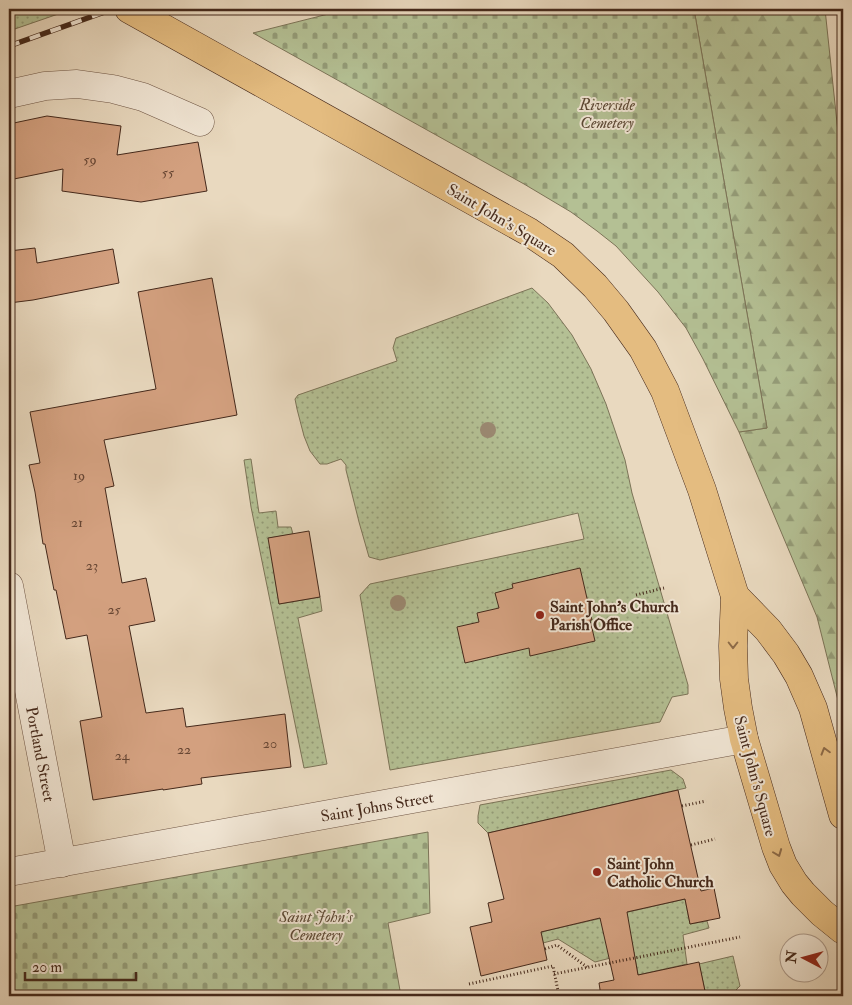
<svg xmlns="http://www.w3.org/2000/svg" width="852" height="1005" font-family="'IM FELL Double Pica',serif">
	<style>
		.grass { fill: url(#grass-dots); stroke: #7c7458 }
		.forest { fill: url(#forest-firs); stroke: #7c7458 }
		.cemetery { fill: url(#cemetery-stones); stroke: #7c7458 }
		.building { fill: #d3a07f; stroke: #45291b }
		.lines { fill: none; stroke-linecap: round; stroke-linejoin: round }
		.minor-casing { stroke: #6e5544; stroke-width: 29 }
		.highway-casing { stroke: #45291b; stroke-width: 29 }
		.path { stroke: #45291b; stroke-width: 3; stroke-dasharray: 1 2.5; stroke-linecap: butt }
		.minor { stroke: #f1e6d5; stroke-width: 28 }
		.highway { stroke: #e4bc80; stroke-width: 28 }
		.rail-casing { stroke: #45291b; stroke-width: 5.5 }
		.rail { stroke: #f1e6d5; stroke-width: 4; stroke-dasharray: 11; stroke-linecap: butt }
		.tree { fill: #9b8972 }
		.oneway { stroke: #8d6b48 }
		.poi-dot { fill: #8f2418; stroke: #f1e6d5; stroke-width: 2 }
		.labels { text-anchor: middle; stroke-width: 4; stroke-linejoin: round; paint-order: stroke }
		.number-label { font-size: 14px; fill: #684734 }
		.park-label { font-size: 16px; font-style: italic; fill: #5b4733; stroke: #f1e6d5 }
		.street-label { font-size: 16px; fill: #45291b; stroke: #f1e6d5 }
		.poi-label { font-size: 16px; font-weight: bold; fill: #45291b; stroke: #f1e6d5; text-anchor: start }
	</style>
	<defs>
		<pattern id="grass-dots" width="8" height="8" patternUnits="userSpaceOnUse" patternTransform="scale(1.25)"><rect width="8" height="8" fill="#b4c094"/><path d="M2 2h.1M6 6h.1" fill="none" stroke="#949c78" stroke-width="1.8" stroke-linecap="round"/></pattern>
		<pattern id="forest-firs" width="22" height="20" patternUnits="userSpaceOnUse" patternTransform="scale(1.25)"><rect width="22" height="20" fill="#b4c094"/><path d="M5 1l3.5 6h-7zM16 11l3.5 6h-7z" fill="#949c78"/></pattern>
		<pattern id="cemetery-stones" width="16" height="16" patternUnits="userSpaceOnUse" patternTransform="scale(1.25)"><rect width="16" height="16" fill="#b4c094"/><path d="M2 7V4a2 2 0 0 1 4 0v3zM10 15v-3a2 2 0 0 1 4 0v3z" fill="#949c78"/></pattern>
	</defs>
	<rect width="100%" height="100%" fill="#e9d9bf"/>
	<filter id="stains"><feTurbulence type="fractalNoise" baseFrequency=".004" numOctaves="4"/><feColorMatrix values="0 0 0 0 .2 0 0 0 0 .09 0 0 0 0 .02 0 0 0 .5 -.17"/></filter>
	<radialGradient id="worn" r=".72"><stop offset=".6" stop-color="#630" stop-opacity="0"/><stop offset="1" stop-color="#630" stop-opacity=".3"/></radialGradient>
	<g class="grass">
		<path d="M9 9H59L64 12 9 31Z"/>
		<path d="M532 288 548 303 572 335 591 369 606 404 625 460 632 493 688 685V694L672 697 660 722 390 770 360 595 370 584 584 539 578 513 380 560 369 557 359 522 346 470V465L341 459 327 464H320L310 451 304 436 297 409 295 399 298 395 397 361 393 348 396 338Z"/>
		<path d="M251 459 259 513 276 511 278 527H291L293 534 269 538 279 604 320 597 322 611 298 618 327 764 304 768 251 507 244 460Z"/>
		<path d="M671 770 683 779 686 788 488 833 478 823V816L480 805Z"/>
		<path d="M685 899 690 924 707 921 709 928 683 935 687 964 638 975 634 952 595 962 558 939 543 943 541 932Z"/>
		<path d="M733 956 740 986 735 991 706 995 699 964Z"/>
	</g>
	<path class="forest" d="M694 9H825L843 180V720L817 617 739 432 767 428Z"/>
	<g class="cemetery">
		<path d="M348 9H694L767 428 739 432 703 359 686 328 658 292 616 246 597 231 571 212 524 184 253 33Z"/>
		<path d="M428 832 430 913 388 923 401 996H9V907Z"/>
	</g>
	<g class="building">
		<path d="M47 116 121 126 117 155 198 142 207 191 141 202 62 191 63 169 9 180V124Z"/>
		<path d="M35 248 37 263 113 249 119 283 33 300 9 303V251Z"/>
		<path d="M212 278 237 415 104 440 114 486 105 488 122 583 146 578 155 621 129 626 146 713 183 708 186 727 285 714 291 767 201 778 202 784 163 790V789L93 800 80 721 102 717 87 635 66 639 56 590H54L45 544H43L35 492 29 465 40 463 30 412 156 389 138 292Z"/>
		<path d="M309 531 320 597 279 604 268 538Z"/>
		<path d="M580 568 592 620H590L595 641 530 656 529 648 465 663 457 627 479 622 477 613 499 608 495 593 513 588 512 584Z"/>
		<path d="M678 790 701 891 714 888 720 918 690 924 685 899 627 912 638 975 699 962 706 996H601L599 983 614 980 600 918 541 932 547 960 481 976 470 927 492 922 488 903 504 899 488 833Z"/>
	</g>
	<g class="lines">
		<defs>
			<g id="minor">
				<path d="M9 94 45 86 77 84 113 89 143 97 200 122"/>
				<path d="M9 586 62 863"/>
				<path d="M9 872 744 739"/>
			</g>
			<g id="highway">
				<path d="M129 9 529 232 563 255 595 286 616 311 643 349 665 391 702 490 735 596 733 646 734 679 738 708 744 739 776 847 783 865 794 883 803 894 822 913 843 930"/>
				<path d="M735 596 768 630 786 654 799 676 813 708 843 815"/>
			</g>
		</defs>
		<use href="#minor" class="minor-casing"/>
		<use href="#highway" class="highway-casing"/>
		<g class="path">
			<path d="M636 595 664 588"/>
			<path d="M682 806 706 801"/>
			<path d="M691 845 715 839"/>
			<path d="M545 949 557 945 587 967"/>
			<path d="M554 974 740 937"/>
			<path d="M469 984 553 966 559 996"/>
		</g>
		<use href="#minor" class="minor"/>
		<use href="#highway" class="highway"/>
		<defs>
			<path id="rail" d="M9 46 113 9"/>
		</defs>
		<use href="#rail" class="rail-casing"/>
		<use href="#rail" class="rail"/>
	</g>
	<g class="tree">
		<circle cx="488" cy="430" r="8"/>
		<circle cx="398" cy="603" r="8"/>
	</g>
	<defs><path id="oneway-chevron" d="M-2-3.5L2.5 0L-2 3.5" fill="none" stroke-width="1.6" stroke-linecap="round" stroke-linejoin="round" transform="scale(1.25)"/></defs>
	<g class="oneway">
		<use href="#oneway-chevron" transform="translate(733 645) rotate(90)"/>
		<use href="#oneway-chevron" transform="translate(825 751) rotate(-106)"/>
		<use href="#oneway-chevron" transform="translate(778 853) rotate(69)"/>
	</g>
	<g class="poi-dot">
		<circle cx="540" cy="615" r="5"/>
		<circle cx="597" cy="872" r="5"/>
	</g>
	<g class="labels">
		<g class="number-label">
			<text x="90" y="164">59</text>
			<text x="168" y="177">55</text>
			<text x="79" y="480">19</text>
			<text x="77" y="527">21</text>
			<text x="92" y="570">23</text>
			<text x="114" y="614">25</text>
			<text x="270" y="748">20</text>
			<text x="184" y="754">22</text>
			<text x="122" y="760">24</text>
		</g>
		<g class="park-label">
			<text x="607" y="110">Riverside<tspan x="607" dy="18">Cemetery</tspan></text>
			<text x="316" y="922">Saint John's<tspan x="316" dy="18">Cemetery</tspan></text>
		</g>
		<g class="street-label">
			<text transform="translate(502 219) rotate(31)" y="6">Saint John's Square</text>
			<text transform="translate(41 754) rotate(79)" y="6">Portland Street</text>
			<text transform="translate(756 776) rotate(75)" y="6">Saint John's Square</text>
			<text transform="translate(377 806) rotate(-10)" y="6">Saint Johns Street</text>
		</g>
		<g class="poi-label">
			<text x="550" y="612">Saint John's Church<tspan x="550" dy="18">Parish Office</tspan></text>
			<text x="607" y="869">Saint John<tspan x="607" dy="18">Catholic Church</tspan></text>
		</g>
	</g>
	<rect width="852" height="1005" fill="none" stroke="#e9d9bf" stroke-width="30"/>
	<rect x="10" y="10" width="832" height="985" fill="none" stroke="#45291b" stroke-width="2.5"/>
	<rect x="15" y="15" width="822" height="975" fill="none" stroke="#45291b"/>
	<g transform="translate(804 958) rotate(276)"><circle r="24" fill="#f1e6d5" stroke="#ac9a8b"/>
	<path d="M0-4L9 19L0 12L-9 19Z" fill="#8f2418"/>
	<text y="-8" font-size="14" font-weight="bold" text-anchor="middle" fill="#45291b">N</text>
	</g>
	<path d="M25 972v8h111v-8" fill="none" stroke="#45291b" stroke-width="2.5"/>
	<text x="32" y="972" font-size="15" fill="#45291b" stroke="#f1e6d5" stroke-width="4" paint-order="stroke">20 m</text>
	<rect width="100%" height="100%" filter="url(#stains)"/>
	<rect width="100%" height="100%" fill="url(#worn)"/>
</svg>
